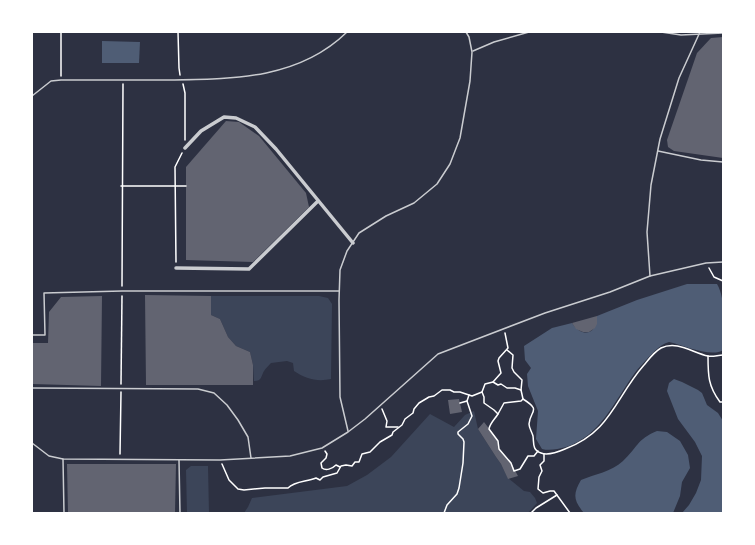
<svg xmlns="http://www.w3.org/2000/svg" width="755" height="545" font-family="Manrope,sans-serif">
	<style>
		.green { fill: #3c4559 }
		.water { fill: #4f5d75 }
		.building { fill: #626471 }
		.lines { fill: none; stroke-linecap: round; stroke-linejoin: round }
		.path { stroke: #fff; stroke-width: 1.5 }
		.service { stroke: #caccd0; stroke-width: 1.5 }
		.minor { stroke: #caccd0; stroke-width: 3.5 }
	</style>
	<rect width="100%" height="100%" fill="#2d3142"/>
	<g class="green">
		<path d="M211 296H319L328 298 332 304 331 379C317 382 306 379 294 371L293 363 287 361 271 363C269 365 266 368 264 371 261 376 262 381 254 381L253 365 250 352 236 346 228 337 220 319 211 315Z"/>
		<path d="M474 411 478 429 496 457 501 464 508 478 524 491 530 492 535 498 537 503 528 513H244L248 507 252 498 347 486 367 475 391 457 430 414 454 427 465 415Z"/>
		<path d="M191 466H208L209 513H187L186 470Z"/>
	</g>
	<g class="water">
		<path d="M102 41 140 42 139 63H102Z"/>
		<path d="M687 284H717C727 301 723 331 723 350 712 358 682 345 669 342 659 345 653 353 646 360 642 365 637 369 634 374 614 402 600 436 566 447 558 449 550 451 542 449L536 439 538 411 528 386 527 374 531 368 525 360 524 346 552 328 572 323C582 338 597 335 597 316L637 300Z"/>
		<path d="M674 379 682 382 698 390 702 393 707 405 718 413 723 421V513H682L689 505 696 493 701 480 702 456 695 442 678 419 667 391 669 383Z"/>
		<path d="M657 431 667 432 680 441 688 455 690 468 682 482 680 496 673 513H584C573 500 573 494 581 480 595 474 611 472 623 461 637 448 637 439 657 431Z"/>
	</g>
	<g class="building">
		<path d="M723 37V158L674 151 668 147 667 140 697 53 711 38Z"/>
		<path d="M226 121 239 122 259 136 306 193 309 207 253 262 186 260V167Z"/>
		<path d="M145 295 211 296V315L220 319 228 337 236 346 250 352 253 365V385H146Z"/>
		<path d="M102 296 101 386 32 384V343H48L49 312 61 297Z"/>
		<path d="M597 316V324L595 328 589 332H583L576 329 572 323Z"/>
		<path d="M459 399 462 412 450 414 448 400Z"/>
		<path d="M484 422 494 435 498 441 499 449 511 463 518 476 508 479 501 464 496 457 478 429Z"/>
		<path d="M67 464H176L175 513H68Z"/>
	</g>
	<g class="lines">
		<g class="path">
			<path d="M178 32 179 68 180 75"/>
			<path d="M61 76V32"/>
			<path d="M183 84 185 93V140"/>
			<path d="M121 186H186"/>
			<path d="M176 262 175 167 182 153"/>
			<path d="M709 268 714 277 723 281"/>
			<path d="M122 286 123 84"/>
			<path d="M505 333 508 348 499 358 498 361 501 373 493 382 485 384 482 392 484 397V403L494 410 498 414C495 419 490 423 489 429L498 441 499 449 511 463 514 471 520 469 528 456H534L538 451"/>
			<path d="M507 350 513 355 512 368 514 372 522 380 521 390 523 399C542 411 530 410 529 424 529 428 532 432 533 436 534 443 532 450 541 453 548 456 558 452 565 449 611 432 615 398 644 365 649 359 654 352 661 348 677 340 693 353 708 356 713 357 718 355 723 355"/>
			<path d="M708 356C708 375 708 386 720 402H723"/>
			<path d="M493 382 498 385 501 384 507 388H515L521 390"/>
			<path d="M121 384 122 296"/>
			<path d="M460 403 467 401 469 395"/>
			<path d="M382 409 387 421 386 427H398"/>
			<path d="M498 414 504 403 521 401 523 399"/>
			<path d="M325 451 327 454 326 458 321 463 322 468C326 471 332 469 336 465L340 467"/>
			<path d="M120 454 121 392"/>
			<path d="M544 454V461L540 465 542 471 539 477 538 489 543 493 550 491H554L570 513"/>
			<path d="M222 464 229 480 238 489 244 490 265 488H288C295 481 306 482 316 478L320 480 323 477 337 473 341 466 346 465 352 466 355 462H359L362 454 370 452 380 442 392 435 393 432 402 425 405 419 413 413 414 409 419 403 429 397 434 396 442 390H450L454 392H460L472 396 482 392"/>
			<path d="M444 513 447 505 457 494 459 488 463 463 464 442 463 439 458 434V432L468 424 472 416 467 401"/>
			<path d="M531 513 536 508 557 495"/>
		</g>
		<g class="service">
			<path d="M661 32 681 35 723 33"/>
			<path d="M473 51 494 42 529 32"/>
			<path d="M32 96 51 81 61 80C96 80 132 80 167 80 231 79 298 80 347 32"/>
			<path d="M658 151 701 160 723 162"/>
			<path d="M650 276 647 232 651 185 660 139 679 78 700 32"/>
			<path d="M32 335H45L44 293 122 291H339"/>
			<path d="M32 388 198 389 214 393 227 405 238 420 248 437 251 458"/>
			<path d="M348 431 340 397 339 300 340 270 347 251 359 233 386 216 414 203 437 184 450 164 460 138 470 81 472 52 469 37 466 32"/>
			<path d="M32 443 49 456 63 459 220 460 290 456 322 448 348 432 365 419 438 354 545 313 610 292 650 276 706 263 723 262"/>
			<path d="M63 459 64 513"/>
			<path d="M179 460 180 513"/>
		</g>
		<g class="minor">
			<path d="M185 148 201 131 224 117 236 118 255 127 276 149 353 243"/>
			<path d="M176 268 249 269 318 201"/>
		</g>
	</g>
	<rect width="755" height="545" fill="none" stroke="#ffffff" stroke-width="66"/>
</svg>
